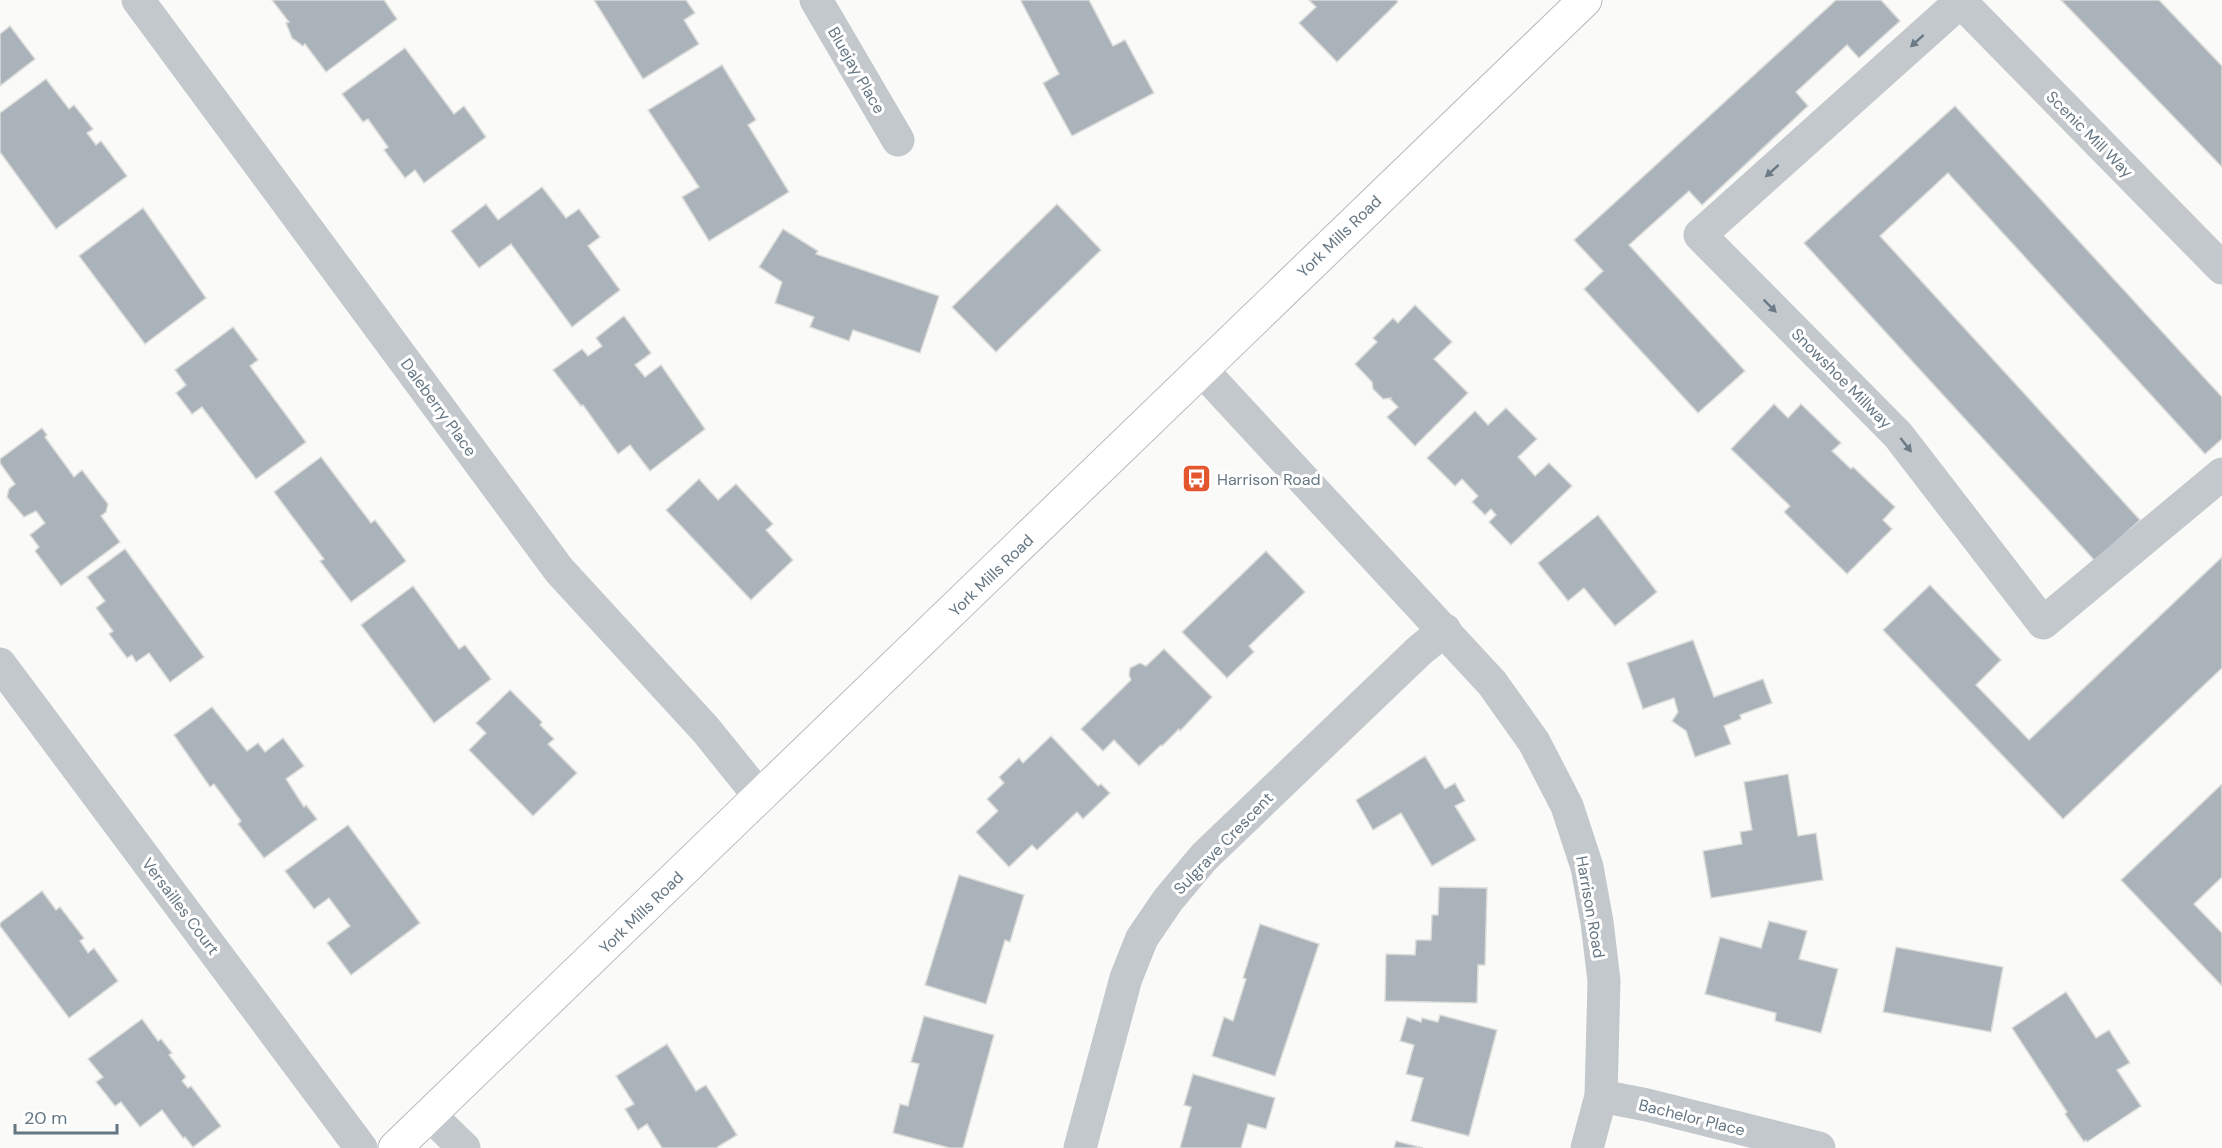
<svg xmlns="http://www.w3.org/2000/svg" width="2222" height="1148" font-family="'DM Sans',sans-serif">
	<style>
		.building { fill: #aab3b9; stroke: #dcdcda; stroke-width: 1.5 }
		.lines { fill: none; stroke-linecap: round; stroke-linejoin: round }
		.major-casing { stroke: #b5babe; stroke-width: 35 }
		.minor { stroke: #c3c8cc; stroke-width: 33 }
		.major { stroke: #fff; stroke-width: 33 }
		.oneway { fill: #6a7a87 }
		.labels { text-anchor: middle; stroke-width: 6; stroke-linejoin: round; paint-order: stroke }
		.street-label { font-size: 16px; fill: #657683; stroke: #fff }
		.poi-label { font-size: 16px; fill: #657683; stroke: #fff; text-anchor: start }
	</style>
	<rect width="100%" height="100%" fill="#fafaf8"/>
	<g class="building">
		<path d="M272 0H384L397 19 326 72 305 44 303 46 292 38 286 23 289 22Z"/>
		<path d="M594 0H686L695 13 684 20 699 44 643 79Z"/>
		<path d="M1022 0H1089L1113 46 1125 40 1154 93 1072 136 1043 83 1059 74 1021 1Z"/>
		<path d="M1309 0H1396L1398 2 1337 62 1299 23 1316 7Z"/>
		<path d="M1836 0H1881L1900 21 1859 58 1847 45 1796 92 1808 106 1702 205 1689 191 1629 245 1745 371 1698 413 1584 289 1603 271 1574 240Z"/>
		<path d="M2061 0H2159L2222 66V167Z"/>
		<path d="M10 26 35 59 0 86V34Z"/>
		<path d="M405 48 454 114 464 106 486 137 424 183 415 170 405 178 384 150 388 147 368 119 363 122 342 94Z"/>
		<path d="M722 65 756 120 748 125 789 192 709 241 682 197 699 187 648 110Z"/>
		<path d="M46 79 69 109 74 105 93 129 87 133 96 145 101 141 127 176 56 229 0 152V113Z"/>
		<path d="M1955 106 2222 397V439L2205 454 1948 173 1880 236 2140 520 2095 561 1804 243Z"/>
		<path d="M542 187 566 218 579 209 600 237 588 246 620 290 572 327 511 244 479 268 451 231 486 204 498 220Z"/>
		<path d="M1057 204 1101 250 996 352 952 307Z"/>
		<path d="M143 208 206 298 145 344 79 256Z"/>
		<path d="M783 229 818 251 816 254 939 296 920 353 853 330 849 341 810 327 814 317 775 303 782 282 759 267Z"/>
		<path d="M1415 305 1452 342 1434 359 1468 393 1415 446 1387 417 1398 407 1390 399 1391 398 1383 399 1373 389 1372 382 1355 364 1377 342 1373 338 1393 318 1398 323Z"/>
		<path d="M624 316 651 353 635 365 645 377 661 365 705 429 650 471 630 445 618 454 583 405 581 406 553 370 582 349 588 356 602 346 596 338Z"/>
		<path d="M233 327 258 360 250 366 306 442 256 479 202 407 192 414 176 393 186 385 175 370Z"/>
		<path d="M1774 404 1788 418 1801 404 1841 443 1832 451 1851 469 1853 467 1895 507 1883 520 1892 529 1847 574 1784 512 1790 506 1731 449Z"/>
		<path d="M1506 408 1537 439 1518 457 1535 476 1549 463 1572 486 1511 545 1489 522 1496 515 1491 509 1485 515 1472 502 1478 496 1462 479 1455 486 1427 458 1475 411 1488 425Z"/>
		<path d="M42 428 47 435 45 437 74 477 82 470 108 504 106 512 101 516 120 542 61 586 35 551 39 547 30 535 45 523 36 511 24 517 7 497 9 489 15 484 0 463V459Z"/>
		<path d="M321 457 371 523 375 520 406 561 351 602 320 561 324 559 274 492Z"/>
		<path d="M699 479 718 500 736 484 773 524 766 530 793 560 751 600 666 510Z"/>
		<path d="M1598 515 1657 592 1615 626 1584 588 1568 601 1538 563Z"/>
		<path d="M125 549 204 657 170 682 149 653 136 662 132 655 127 658 109 634 113 631 96 608 105 601 87 577Z"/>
		<path d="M1266 551 1305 592 1249 646 1254 652 1227 678 1182 632Z"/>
		<path d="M2222 557V668L2063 819 1883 630 1930 585 2001 660 1976 685 2029 740Z"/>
		<path d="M413 586 459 649 465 645 491 679 434 723 361 625Z"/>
		<path d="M1693 640 1714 697 1763 679 1772 703 1740 715 1741 719 1724 726 1731 744 1695 757 1686 731 1672 721 1678 712 1674 698 1643 709 1627 663Z"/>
		<path d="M1164 649 1212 697 1180 731 1179 729 1162 746 1161 745 1139 766 1114 740 1103 751 1081 729 1131 680 1129 675 1130 668 1140 663 1146 666Z"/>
		<path d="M510 690 542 722 540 725 554 739 548 744 577 773 533 816 469 750 486 733 476 723Z"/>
		<path d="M212 707 247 751 258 743 265 752 283 738 304 766 286 779 304 807 306 805 317 819 264 858 238 824 241 821 214 784 210 787 174 735Z"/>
		<path d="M1051 736 1098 786 1101 784 1110 793 1083 819 1077 812 1037 850 1032 845 1009 867 976 832 998 811 987 799 1004 783 999 777 1019 758 1023 763Z"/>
		<path d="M1425 756 1445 789 1455 783 1465 801 1455 806 1476 840 1432 866 1401 813 1373 830 1356 800Z"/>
		<path d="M1788 774 1798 836 1816 833 1823 880 1711 898 1703 851 1742 844 1740 832 1752 830 1744 782Z"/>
		<path d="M2222 784V877L2194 904 2222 933V986L2121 880Z"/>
		<path d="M348 825 420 923 351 975 327 943 350 926 329 898 314 909 285 871Z"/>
		<path d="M959 875 1024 895 1010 942 1005 940 986 1004 925 985Z"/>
		<path d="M1439 887 1487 888 1485 965H1478L1477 1003 1385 1001 1386 954 1415 955 1416 940H1431L1432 915H1438Z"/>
		<path d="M42 891 56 910 60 907 84 938 80 941 88 953 94 948 118 981 69 1018 0 926V923Z"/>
		<path d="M1769 921 1807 931 1799 959 1838 969 1821 1033 1775 1021 1776 1013 1705 994 1720 937 1761 948Z"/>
		<path d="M1260 924 1319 944 1275 1076 1212 1056 1224 1017 1233 1021 1246 979 1243 978Z"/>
		<path d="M1896 947 2003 967 1991 1032 1883 1012Z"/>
		<path d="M2066 992 2096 1038 2109 1030 2130 1063 2117 1070 2141 1106 2087 1142 2086 1140 2084 1142 2065 1114 2067 1112 2012 1028Z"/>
		<path d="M1440 1015 1497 1030 1469 1136 1411 1121 1423 1078 1406 1074 1414 1045 1400 1041 1407 1017 1421 1022 1422 1018 1438 1022Z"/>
		<path d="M924 1016 994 1035 963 1148H950L893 1133 900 1104 908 1106 919 1064 911 1062Z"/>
		<path d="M142 1019 158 1041 161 1039 172 1053 169 1055 186 1077 182 1081 188 1088 191 1086 221 1126 193 1147 185 1137 183 1138 162 1110 140 1127 121 1102 115 1106 96 1082 103 1077 88 1059Z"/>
		<path d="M667 1044 696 1091 706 1085 737 1135 716 1148H662L647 1124 638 1130 625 1109 634 1104 616 1076Z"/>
		<path d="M1193 1074 1275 1098 1266 1129 1248 1124 1241 1148H1180L1191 1107 1184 1105Z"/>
		<path d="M1396 1141 1423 1148H1394Z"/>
	</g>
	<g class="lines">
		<defs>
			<path id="major" d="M395 1148 1585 0"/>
		</defs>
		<use href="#major" class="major-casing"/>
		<g class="minor">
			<path d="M138 0 559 570 706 730 760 797"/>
			<path d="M816 0 898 140"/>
			<path d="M1959 0 2222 268"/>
			<path d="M1960 2 1700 235 1898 435 2043 623 2222 474"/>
			<path d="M1201 369 1492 683 1534 742 1567 806 1587 867 1597 922 1604 981 1601 1096 1587 1148"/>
			<path d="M0 664 361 1148"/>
			<path d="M1601 1096 1647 1105 1819 1148"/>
			<path d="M430 1115 464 1148"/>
			<path d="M1080 1148 1126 978 1142 938 1168 900 1204 857 1420 650 1445 630"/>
		</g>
		<use href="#major" class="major"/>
	</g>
	<defs><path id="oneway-solid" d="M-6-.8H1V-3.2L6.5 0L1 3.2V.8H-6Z" transform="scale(1.5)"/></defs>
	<g class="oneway">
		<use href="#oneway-solid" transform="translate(1917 41) rotate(138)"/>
		<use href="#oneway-solid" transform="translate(1772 171) rotate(138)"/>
		<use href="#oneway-solid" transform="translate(1770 306) rotate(45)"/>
		<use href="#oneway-solid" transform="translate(1906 445) rotate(52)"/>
	</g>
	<defs>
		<symbol id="bus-square" viewBox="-11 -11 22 22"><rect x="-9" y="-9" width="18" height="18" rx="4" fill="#e4572e" stroke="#fff"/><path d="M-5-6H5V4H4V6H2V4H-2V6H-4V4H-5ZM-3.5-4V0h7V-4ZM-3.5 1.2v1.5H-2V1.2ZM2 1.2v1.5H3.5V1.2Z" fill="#fff"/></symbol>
	</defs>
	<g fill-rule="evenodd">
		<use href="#bus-square" x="1180" y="462" width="33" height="33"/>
	</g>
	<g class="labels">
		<g class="street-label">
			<text transform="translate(857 70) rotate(60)" y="6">Bluejay Place</text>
			<text transform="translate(2090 134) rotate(45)" y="6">Scenic Mill Way</text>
			<text transform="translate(1339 236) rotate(-44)" y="6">York Mills Road</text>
			<text transform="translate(1842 378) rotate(45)" y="6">Snowshoe Millway</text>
			<text transform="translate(439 407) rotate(54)" y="6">Daleberry Place</text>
			<text transform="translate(991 575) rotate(-44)" y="6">York Mills Road</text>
			<text transform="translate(1223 843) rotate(-46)" y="6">Sulgrave Crescent</text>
			<text transform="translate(181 906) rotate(53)" y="6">Versailles Court</text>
			<text transform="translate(1591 907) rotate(80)" y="6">Harrison Road</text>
			<text transform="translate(641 912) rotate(-44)" y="6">York Mills Road</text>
			<text transform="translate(1692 1117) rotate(14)" y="6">Bachelor Place</text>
		</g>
		<g class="poi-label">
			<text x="1217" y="485">Harrison Road</text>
		</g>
	</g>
	<path d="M15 1124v9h102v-9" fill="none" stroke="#657683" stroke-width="3"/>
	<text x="24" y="1124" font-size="18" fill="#657683" stroke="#ffffff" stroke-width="4.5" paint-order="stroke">20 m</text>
</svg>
